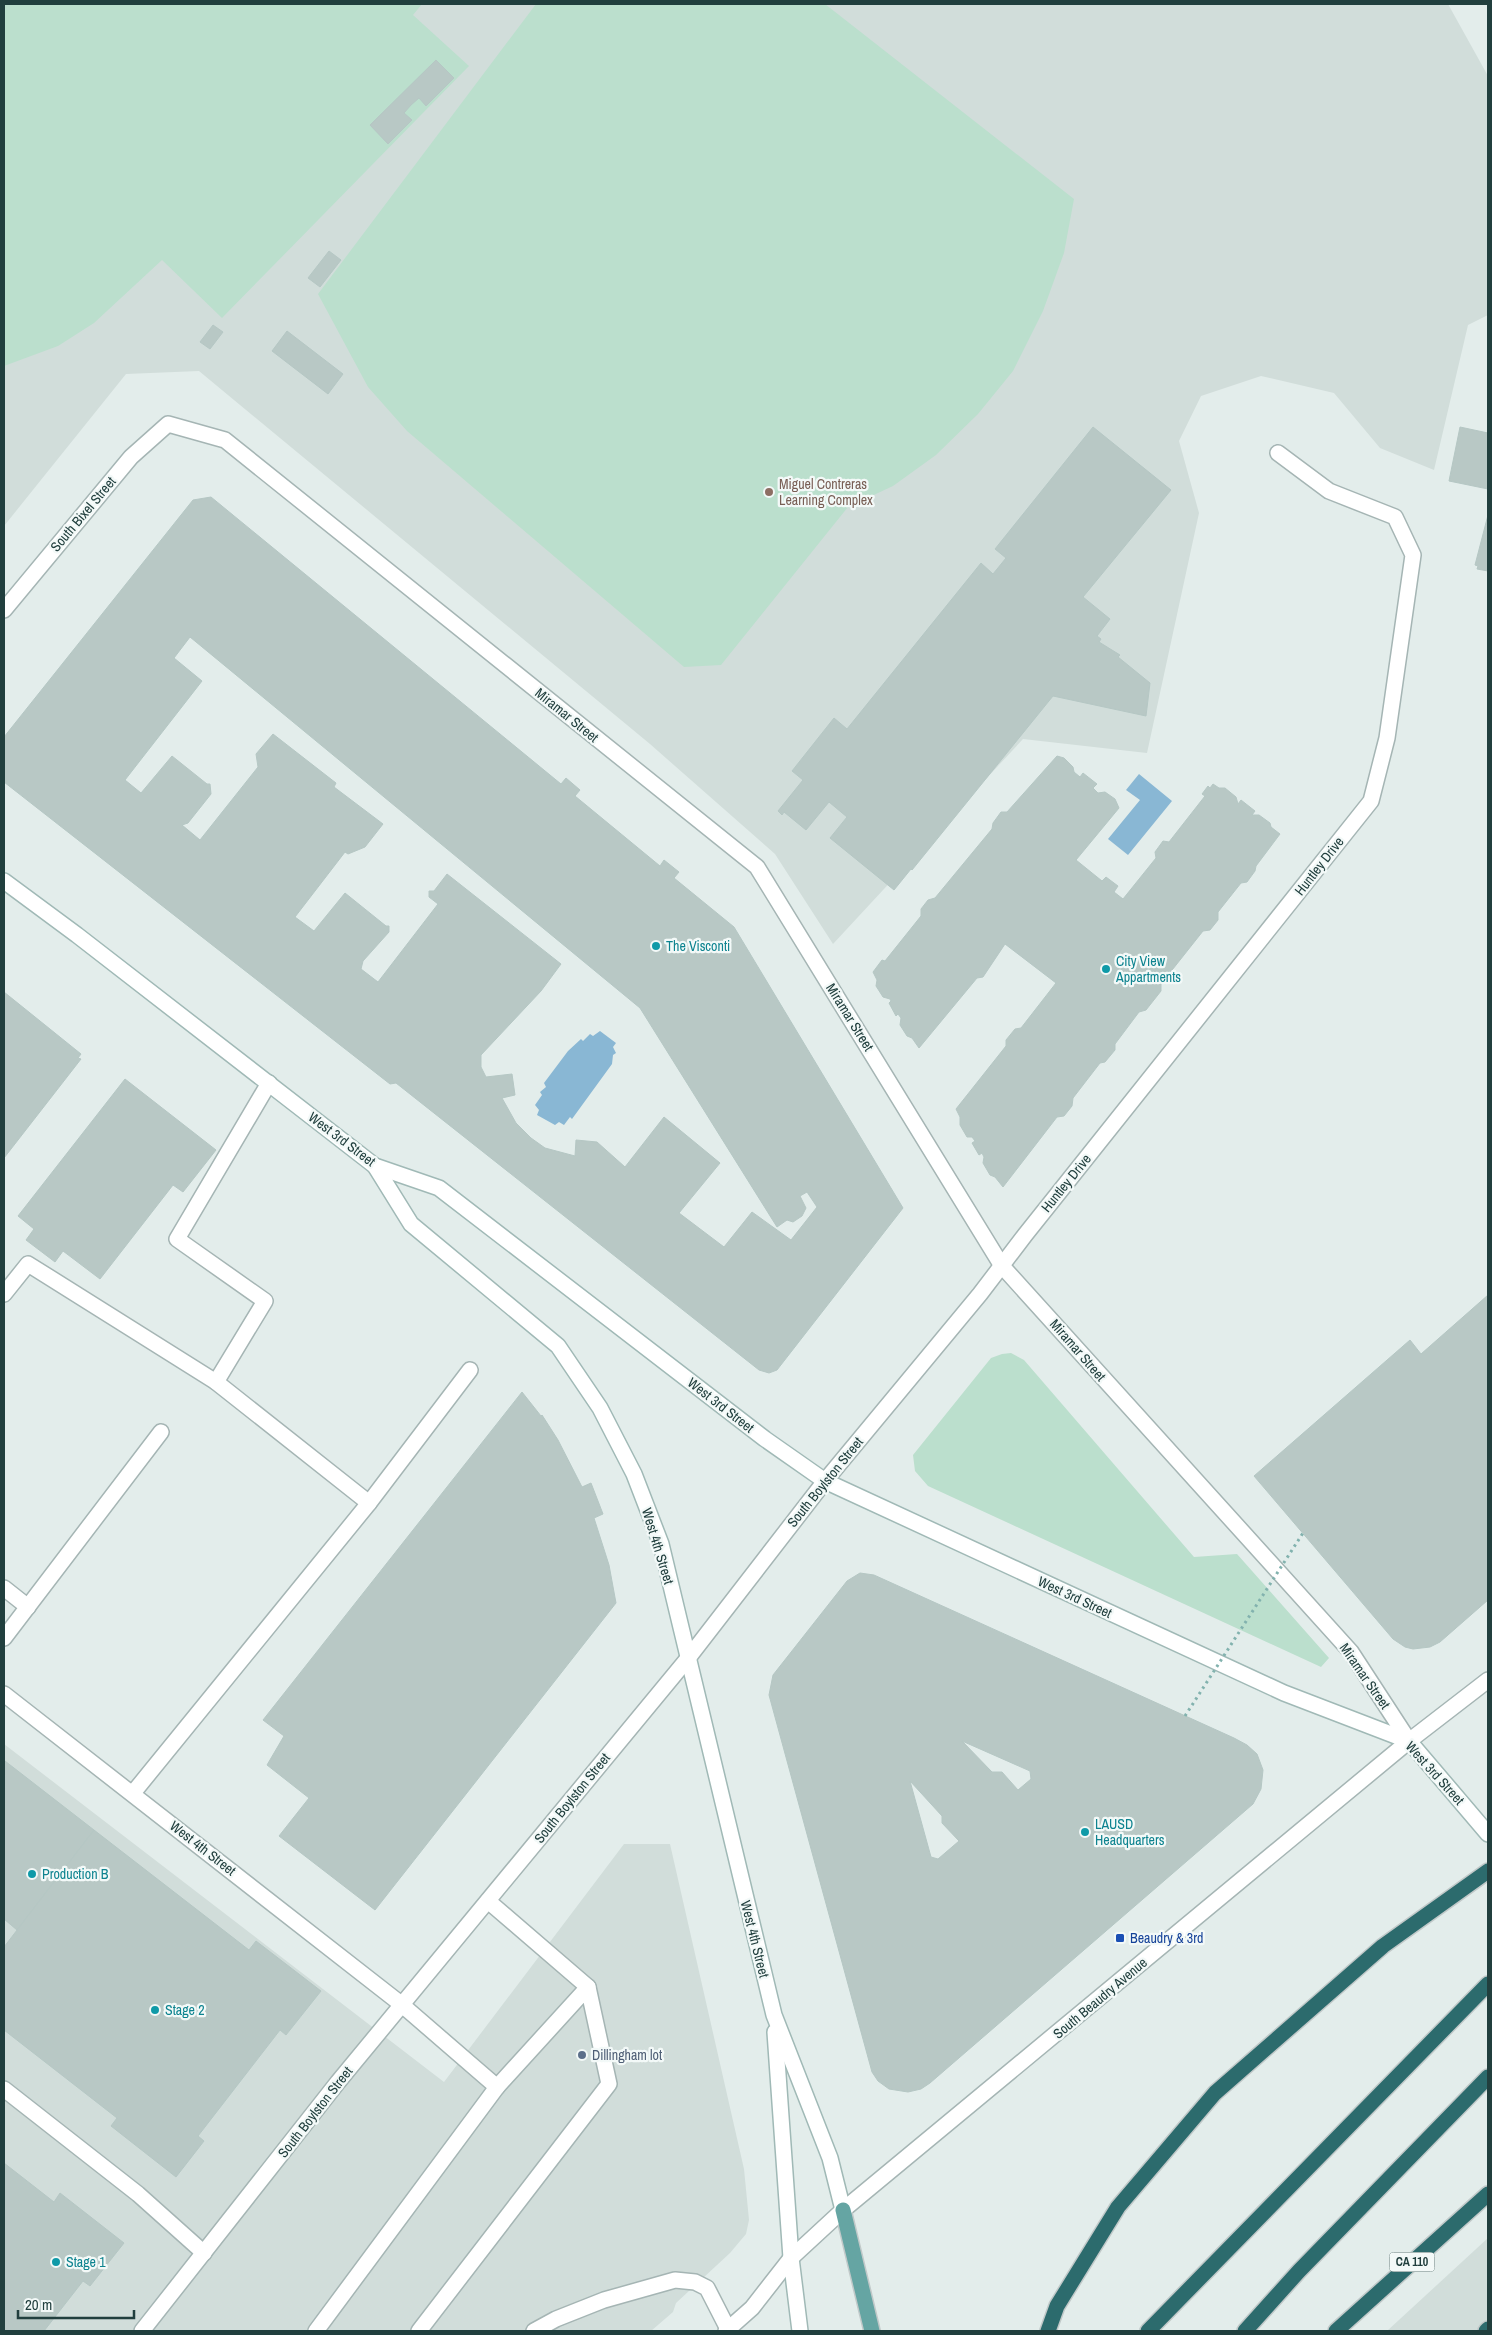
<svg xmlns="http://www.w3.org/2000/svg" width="1492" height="2335" font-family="'Archivo Narrow',sans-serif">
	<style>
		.built { fill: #d1ddda }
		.green { fill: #bbdfcd }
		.water { fill: #89b7d4 }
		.building { fill: #b8c8c5; stroke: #b5c7c4; fill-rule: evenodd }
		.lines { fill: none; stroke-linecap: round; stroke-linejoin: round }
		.service-casing { stroke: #a5b5b4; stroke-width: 18 }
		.minor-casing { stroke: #a5b5b4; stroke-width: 18 }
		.tertiary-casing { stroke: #a5b5b4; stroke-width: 18 }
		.secondary-casing { stroke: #a0b9b6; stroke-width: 18 }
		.primary-casing { stroke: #c1c9c9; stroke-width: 18 }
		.motorway-casing { stroke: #c1c9c9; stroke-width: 18 }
		.service { stroke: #fff; stroke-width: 15 }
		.minor { stroke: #fff; stroke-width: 15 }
		.tertiary { stroke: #fff; stroke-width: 15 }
		.secondary { stroke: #fff; stroke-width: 15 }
		.primary { stroke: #65a5a3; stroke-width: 15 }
		.motorway { stroke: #2c6b6d; stroke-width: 15 }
		.path-bridge { stroke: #82b2ae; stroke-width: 3; stroke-dasharray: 2.5 4; stroke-linecap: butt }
		.education-dot { fill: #8d6e63; stroke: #f3f9f8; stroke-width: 2 }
		.culture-dot { fill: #0f9aa8; stroke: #f3f9f8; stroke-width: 2 }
		.transit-dot { fill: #1a4fb4; stroke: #f3f9f8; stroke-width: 2 }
		.service-dot { fill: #5c6f8a; stroke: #f3f9f8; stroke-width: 2 }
		.labels { text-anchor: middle; stroke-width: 4.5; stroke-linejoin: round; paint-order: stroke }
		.shield { fill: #f3f9f8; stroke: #607776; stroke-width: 1 }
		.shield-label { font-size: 12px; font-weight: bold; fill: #213f3e }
		.education-label { font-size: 14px; fill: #785e54; stroke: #f3f9f8; text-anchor: start }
		.street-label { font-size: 14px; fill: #213f3e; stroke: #f3f9f8 }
		.culture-label { font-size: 14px; fill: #0d838f; stroke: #f3f9f8; text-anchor: start }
		.transit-label { font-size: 14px; fill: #164399; stroke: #f3f9f8; text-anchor: start }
		.service-label { font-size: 14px; fill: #4e5e75; stroke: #f3f9f8; text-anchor: start }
	</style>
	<rect width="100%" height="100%" fill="#e3edeb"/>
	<g class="built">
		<path d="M4 4H1448L1488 76V315L1468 325 1434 470 1380 448 1334 393 1261 376 1201 396 1179 441 1199 513 1147 753 1023 739 833 944 775 854 650 744 199 371 126 374 4 526Z"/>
		<path d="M4 1744 444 2082 624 1844H670L744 2169 749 2220 746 2234 730 2253 676 2303 673 2312 651 2331H4Z"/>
		<path d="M1488 2238V2331H1387Z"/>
	</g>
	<g class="green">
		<path d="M4 4H422L413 15 469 66 222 318 162 260 94 323 58 346 4 366Z"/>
		<path d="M536 4H825L1074 199 1064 253 1043 311 1013 371 978 414 936 455 893 486 848 507 721 665 684 667 407 431 368 387 318 294Z"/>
		<path d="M1011 1353 1024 1360 1194 1557 1237 1554 1329 1658 1321 1667 928 1486 915 1471 913 1455 991 1358 1002 1354Z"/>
	</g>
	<g class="water">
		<path d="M1139 774 1172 801 1128 855 1108 839 1140 800 1126 790Z"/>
		<path d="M600 1031 616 1043 613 1047 616 1053 613 1055 612 1064 572 1119 570 1117 564 1125 559 1122 555 1125 537 1115 539 1110 535 1105 542 1095 540 1092 546 1087 544 1083 568 1051 581 1039 583 1041 590 1034 593 1036Z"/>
	</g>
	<g class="building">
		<path d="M436 60 454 78 426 106 419 98 411 105 404 113 412 120 388 144 370 125Z"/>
		<path d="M329 251 341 260 320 287 308 278Z"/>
		<path d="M213 325 223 332 210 349 200 342Z"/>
		<path d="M287 331 343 374 328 394 272 351Z"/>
		<path d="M1093 427 1171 490 1083 597 1110 619 1097 636 1101 639 1099 642 1120 655 1118 657 1150 683 1146 716 1053 696 912 870 911 869 894 890 830 838 847 817 829 802 806 830 784 812 782 815 778 811 803 780 792 771 834 718 847 729 981 563 993 574 1006 558 995 549Z"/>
		<path d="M1460 427 1488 433V489L1449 481Z"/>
		<path d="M211 497 561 784 566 778 580 790 575 796 660 866 664 860 679 872 674 878 734 927 903 1208 777 1370 769 1373 759 1370 396 1083 390 1084 4 782V737L193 500ZM190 637 640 1008 777 1227 787 1220 793 1222 802 1216 806 1208 800 1196 807 1192 817 1207 791 1240 752 1212 724 1247 679 1213 720 1163 664 1117 625 1167 597 1142 576 1140 575 1156 545 1148 531 1138 516 1123 502 1098 515 1095 512 1074 486 1077 481 1067V1055L541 991 561 964 447 874 434 891H429V897L438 904 378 982 361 969 363 961 389 932V926H386L345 893 314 931 295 917 345 852 348 854 365 847 383 824 334 787 336 783 273 734 256 754 258 767 200 840 182 825 188 823 211 794 210 784H207L172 756 141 793 125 780 202 681 174 658Z"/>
		<path d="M1488 515V571L1477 569 1478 566 1475 565Z"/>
		<path d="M1057 756 1064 758 1073 767 1074 772 1080 777 1083 773 1097 784 1093 788 1098 793 1105 792 1115 799 1119 808 1076 860 1102 881 1106 877 1118 886 1114 892 1123 899 1156 858 1155 852 1163 841 1169 842 1205 796 1202 794 1208 786 1210 788 1213 784 1219 788H1225L1236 797 1238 804 1241 800 1255 811 1252 815H1259L1270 823 1271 827 1280 834 1256 866 1255 871 1247 882 1241 883 1218 912V920L1210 930 1203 931 1161 984V991L1146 1010 1139 1012 1115 1044V1050L1105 1062 1100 1063 1073 1098 1072 1106 1064 1116 1057 1117 1003 1187 995 1177 990 1175 983 1163 984 1157 982 1153 979 1155 972 1143 975 1141 972 1137H967L960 1125V1117L956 1109 1006 1046V1040L1015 1029 1021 1028 1056 983 1005 944 983 977 977 978 919 1048 912 1038 907 1036 900 1025 901 1018 898 1014 896 1016 889 1003 891 1001 890 999 883 997 876 986 877 980 873 972 882 960 885 961 921 916V909L928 900 935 898 992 829 993 823 1001 812H1007Z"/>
		<path d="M4 992 81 1054 78 1058 81 1059 4 1158Z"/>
		<path d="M125 1079 216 1150 183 1192 173 1185 100 1279 63 1251 55 1262 26 1240 34 1229 18 1216Z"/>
		<path d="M1488 1295V1600L1440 1642 1430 1647 1413 1649 1405 1647 1393 1639 1254 1476 1410 1340 1421 1354Z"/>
		<path d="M522 1392 541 1416 542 1415 558 1440 582 1487 591 1483 603 1514 594 1518 609 1565 616 1603 375 1910 279 1836 309 1798 267 1765 284 1736 263 1720Z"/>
		<path d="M860 1573 874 1575 1234 1738 1247 1745 1257 1754 1263 1770 1261 1789 1253 1804 930 2083 921 2089 908 2092 889 2089 878 2081 872 2072 769 1695 773 1675 847 1581ZM962 1741 1030 1771 1031 1779 1018 1790 1002 1772H992ZM910 1781 942 1816V1823L959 1841 938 1859 931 1857Z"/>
		<path d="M5 1761 94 1830 17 1930 4 1919Z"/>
		<path d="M94 1830 249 1950 256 1941 321 1991 286 2035 280 2030 198 2136 204 2141 176 2177 111 2126 117 2118 4 2030V1947Z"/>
		<path d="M4 2163 54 2202 60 2193 124 2243 90 2286 83 2281 44 2331H4Z"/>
	</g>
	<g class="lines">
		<defs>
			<g id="service">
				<path d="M269 1083 177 1239 265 1301 216 1382 369 1503"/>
				<path d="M4 1294 28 1264 216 1382"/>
				<path d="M4 1588 28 1607"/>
				<path d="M4 1638 161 1432"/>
				<path d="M133 1793 369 1503 470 1370"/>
				<path d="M488 1901 588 1987"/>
				<path d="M401 2004 497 2087"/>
				<path d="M4 2089 138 2194 204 2253"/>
				<path d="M316 2331 497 2087 588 1987 609 2084 419 2331"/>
				<path d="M534 2331 556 2319 604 2300 675 2280 695 2282 707 2288 728 2329"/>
			</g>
			<g id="minor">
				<path d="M4 610 131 457 168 424 225 440 757 867 1002 1266 1351 1652 1409 1741"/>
				<path d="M4 1694 401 2004"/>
				<path d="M142 2331 338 2082 689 1657 825 1481 980 1294 1025 1235 1371 801 1387 738 1413 555 1395 517 1329 491 1278 453"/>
			</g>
			<path id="tertiary" d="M726 2331 752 2308 791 2258 843 2210 1409 1741 1488 1680"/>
			<g id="secondary">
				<path d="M4 881 77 935 375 1166 439 1188 765 1439 825 1481 1284 1693 1409 1741 1488 1834"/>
				<path d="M375 1166 411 1224 558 1346 600 1408 634 1474 661 1544 774 2015 830 2158 843 2210"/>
				<path d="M775 2032 791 2258 800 2331"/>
			</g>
			<path id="primary" d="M843 2210 872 2331"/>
			<g id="motorway">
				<path d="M1048 2331 1057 2306 1118 2207 1215 2093 1383 1946 1488 1871"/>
				<path d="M1148 2331 1488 1984"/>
				<path d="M1245 2331 1299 2271 1488 2077"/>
				<path d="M1336 2331 1488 2194"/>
				<path d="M1486 2331 1488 2329"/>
			</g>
		</defs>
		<use href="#service" class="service-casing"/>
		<use href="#minor" class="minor-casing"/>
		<use href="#tertiary" class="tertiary-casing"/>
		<use href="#secondary" class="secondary-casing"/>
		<use href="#primary" class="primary-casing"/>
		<use href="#motorway" class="motorway-casing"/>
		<use href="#service" class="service"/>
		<use href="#minor" class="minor"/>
		<use href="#tertiary" class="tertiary"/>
		<use href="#secondary" class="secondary"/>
		<use href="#primary" class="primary"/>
		<use href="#motorway" class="motorway"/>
		<path class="path-bridge" d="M1185 1716 1303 1533"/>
	</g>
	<circle class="education-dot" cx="769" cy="492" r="5"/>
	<g class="culture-dot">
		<circle cx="656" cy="946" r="5"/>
		<circle cx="1106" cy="969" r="5"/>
		<circle cx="1085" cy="1832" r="5"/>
		<circle cx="32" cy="1874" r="5"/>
		<circle cx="155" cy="2010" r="5"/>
		<circle cx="56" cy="2262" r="5"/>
	</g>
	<rect class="transit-dot" x="1115" y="1933" width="10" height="10" rx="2.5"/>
	<circle class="service-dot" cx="582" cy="2055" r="5"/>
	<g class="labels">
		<rect class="shield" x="1389.5" y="2252.5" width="45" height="19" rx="4"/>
		<g class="shield-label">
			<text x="1412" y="2266">CA 110</text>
		</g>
		<g class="education-label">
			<text x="779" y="489">Miguel Contreras<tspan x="779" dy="16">Learning Complex</tspan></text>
		</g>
		<g class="street-label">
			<text transform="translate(83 514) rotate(-50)" y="5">South Bixel Street</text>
			<text transform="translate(567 715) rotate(39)" y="5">Miramar Street</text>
			<text transform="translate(1319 866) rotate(-52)" y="5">Huntley Drive</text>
			<text transform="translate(850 1017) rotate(58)" y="5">Miramar Street</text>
			<text transform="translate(342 1139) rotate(37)" y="5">West 3rd Street</text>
			<text transform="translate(1066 1183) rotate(-51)" y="5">Huntley Drive</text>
			<text transform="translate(1078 1350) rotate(49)" y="5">Miramar Street</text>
			<text transform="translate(721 1405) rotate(38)" y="5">West 3rd Street</text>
			<text transform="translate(825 1482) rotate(-51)" y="5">South Boylston Street</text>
			<text transform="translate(658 1546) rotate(73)" y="5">West 4th Street</text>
			<text transform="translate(1075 1597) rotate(25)" y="5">West 3rd Street</text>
			<text transform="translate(1365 1676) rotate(55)" y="5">Miramar Street</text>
			<text transform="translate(1435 1773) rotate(48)" y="5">West 3rd Street</text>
			<text transform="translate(572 1798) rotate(-51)" y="5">South Boylston Street</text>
			<text transform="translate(203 1848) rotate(38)" y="5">West 4th Street</text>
			<text transform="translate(755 1939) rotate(76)" y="5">West 4th Street</text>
			<text transform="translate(1100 1998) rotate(-40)" y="5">South Beaudry Avenue</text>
			<text transform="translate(315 2112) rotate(-52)" y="5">South Boylston Street</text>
		</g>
		<g class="culture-label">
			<text x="666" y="951">The Visconti</text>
			<text x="1116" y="966">City View<tspan x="1116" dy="16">Appartments</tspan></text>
			<text x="1095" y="1829">LAUSD<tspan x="1095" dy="16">Headquarters</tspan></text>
			<text x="42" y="1879">Production B</text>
			<text x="165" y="2015">Stage 2</text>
			<text x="66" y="2267">Stage 1</text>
		</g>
		<g class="transit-label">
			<text x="1130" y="1943">Beaudry &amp; 3rd</text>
		</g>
		<g class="service-label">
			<text x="592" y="2060">Dillingham lot</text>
		</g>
	</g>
	<rect width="1492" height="2335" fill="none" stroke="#213f3e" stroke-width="10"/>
	<path d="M18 2310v8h116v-8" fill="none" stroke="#213f3e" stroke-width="2.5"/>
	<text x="25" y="2310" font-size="15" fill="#213f3e" stroke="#f3f9f8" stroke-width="4" paint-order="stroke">20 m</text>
</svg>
